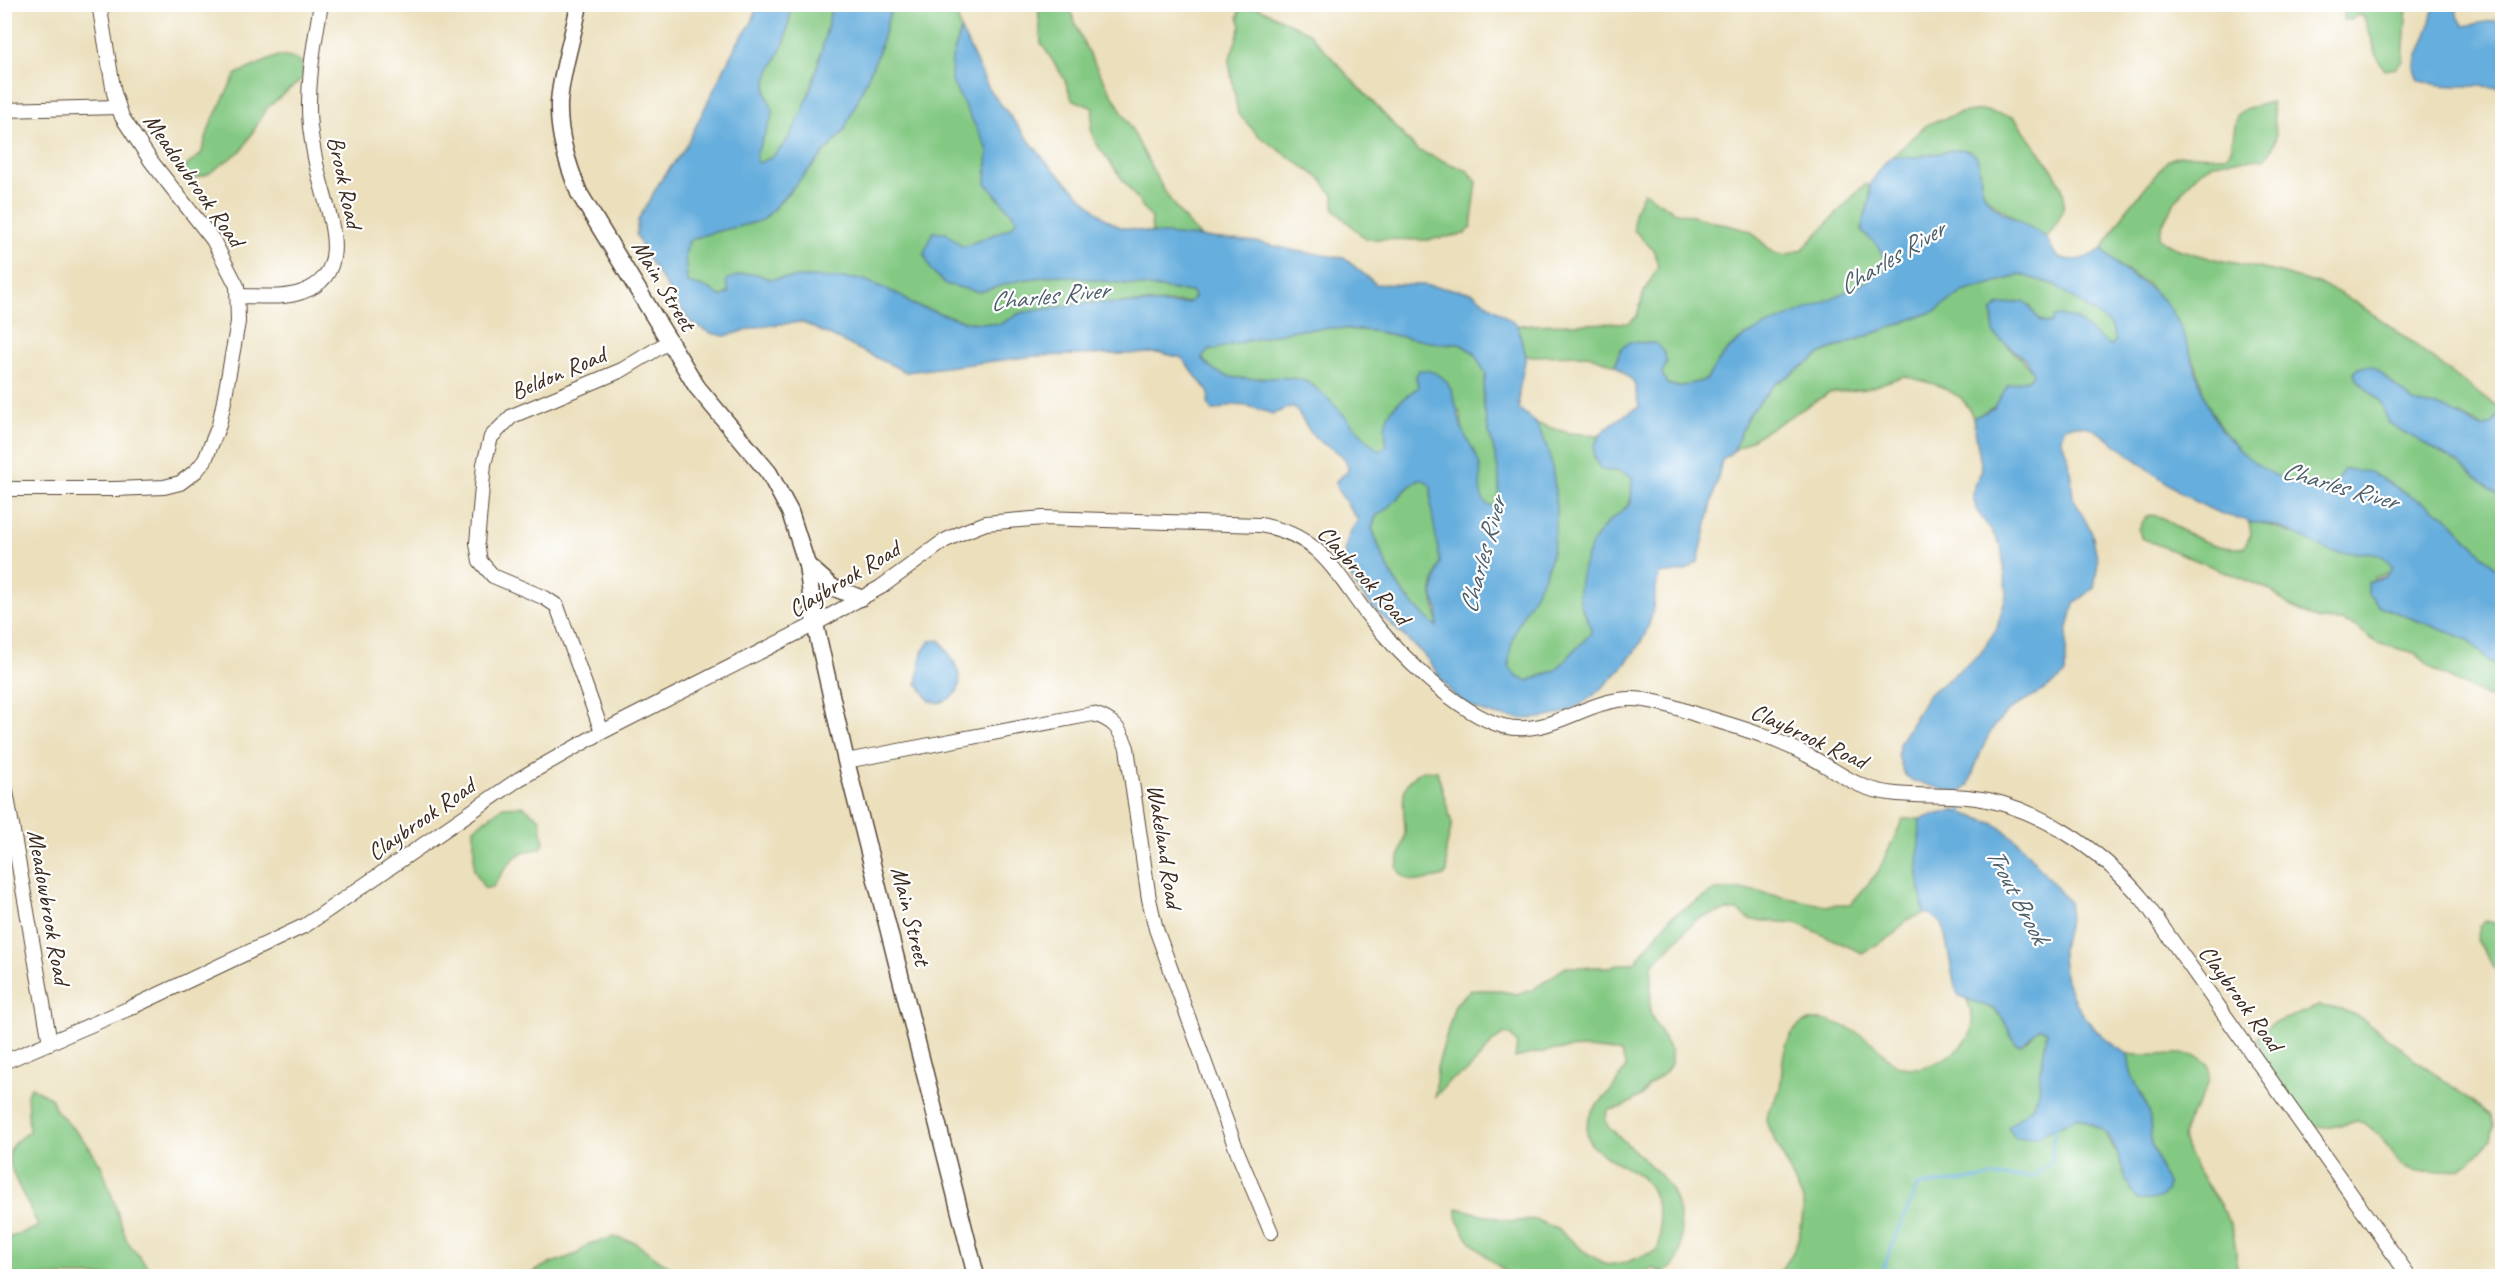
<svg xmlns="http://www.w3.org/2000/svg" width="2507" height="1281" font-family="Caveat,sans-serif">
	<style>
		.green { fill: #84c983; stroke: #607a50; stroke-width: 1.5 }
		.water { fill: #66aedd; stroke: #506c7e; stroke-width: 1.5; fill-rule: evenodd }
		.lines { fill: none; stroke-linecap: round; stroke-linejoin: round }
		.stream { stroke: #66aedd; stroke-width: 3 }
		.minor-casing { stroke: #554536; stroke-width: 16 }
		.tertiary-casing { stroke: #554536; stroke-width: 19 }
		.minor { stroke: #fff; stroke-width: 14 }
		.tertiary { stroke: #fff; stroke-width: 16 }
		.labels { text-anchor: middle; stroke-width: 4.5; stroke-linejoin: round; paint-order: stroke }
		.street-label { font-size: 24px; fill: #3b2a1e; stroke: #fff }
		.water-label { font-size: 26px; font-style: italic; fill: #4c5f6a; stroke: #fff }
	</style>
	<rect width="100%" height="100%" fill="#fff"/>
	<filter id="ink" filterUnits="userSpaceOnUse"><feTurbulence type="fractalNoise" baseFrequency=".0167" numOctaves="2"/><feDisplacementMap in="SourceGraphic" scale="12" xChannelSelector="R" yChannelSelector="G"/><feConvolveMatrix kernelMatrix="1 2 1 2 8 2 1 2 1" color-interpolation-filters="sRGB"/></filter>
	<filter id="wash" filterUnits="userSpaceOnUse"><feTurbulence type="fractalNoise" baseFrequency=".008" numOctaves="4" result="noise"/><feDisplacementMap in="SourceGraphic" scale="24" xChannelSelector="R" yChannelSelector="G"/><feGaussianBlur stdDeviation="1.35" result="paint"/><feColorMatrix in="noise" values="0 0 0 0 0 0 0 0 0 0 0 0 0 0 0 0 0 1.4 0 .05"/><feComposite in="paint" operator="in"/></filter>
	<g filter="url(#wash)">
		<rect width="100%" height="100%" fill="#ebdfbc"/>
		<g class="green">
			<path d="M792 5H832C824 43 802 157 756 163V155L771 119 772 109 766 93V80L785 41Z"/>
			<path d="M892 5H954L961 30 952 59 975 124 988 150 989 163 986 174 997 197 1018 219 1012 227 963 247 954 239 933 232 1021 280 1056 275 1192 292 1194 297 1190 302 1120 303 1020 313 1001 324 967 322 911 304 900 295 862 279 806 277 769 279 757 274 721 297 710 289 687 283 685 254 689 241C712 229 740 229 764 219L844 131 878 54Z"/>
			<path d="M1038 5H1069C1081 48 1110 88 1131 128 1152 167 1167 205 1200 236L1175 237 1152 233 1151 218 1095 142 1091 129 1093 108 1072 99 1064 78 1041 43Z"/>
			<path d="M2345 5H2407L2403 60 2396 68 2385 70 2379 61 2364 17 2357 15 2351 20H2344Z"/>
			<path d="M1257 7 1309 33 1417 150 1468 171 1477 182 1471 228 1465 234 1427 240 1366 239 1334 210V196L1321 179 1259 136 1238 114 1229 61 1241 26 1238 17 1240 8Z"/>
			<path d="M278 56 298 59 302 64 303 78 267 108 242 150 208 174 192 179 182 173 184 168 201 154 211 123 236 74Z"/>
			<path d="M2271 102C2275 124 2282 142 2264 159 2248 161 2229 158 2213 164 2192 172 2163 215 2159 237 2172 256 2255 265 2280 273 2299 279 2320 283 2337 292 2396 324 2446 373 2502 409L2492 424 2483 427 2461 415 2414 402 2384 376 2354 373 2356 379 2380 401 2389 423 2458 463 2502 498V575L2446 516 2340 480 2332 486 2309 487 2272 475 2243 455 2221 428 2205 399 2196 365 2149 285 2122 268 2102 249 2125 212 2167 161C2185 150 2206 157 2226 156L2231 150 2237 115 2245 109Z"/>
			<path d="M1981 110 2014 117C2026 135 2063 177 2064 197 2065 212 2056 225 2048 236L2043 238 1987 198 1981 187 1979 160 1924 156 1902 159 1893 156 1928 124 1961 113Z"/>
			<path d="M1864 185H1869L1870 201 1864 215 1866 235C1879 243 1891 258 1879 273 1861 294 1774 320 1746 336 1727 346 1717 363 1706 380L1678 387 1667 384 1662 373 1667 362 1620 350 1615 365 1588 355 1526 356 1517 325 1629 323 1637 316 1644 292 1658 267 1654 251 1634 230V213L1644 192 1673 211 1750 231 1774 253 1785 256 1803 249Z"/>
			<path d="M2021 275 2053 284 2099 314 2111 325 2116 341 2111 345 2101 341 2075 318C2051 323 2043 331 2030 306L1999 305C1975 332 2021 352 2034 373 2025 388 1989 411 1973 418L1969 408 1960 397 1938 385 1904 376 1866 389 1829 393 1733 451 1748 416 1774 385 1826 351 1937 310 1963 292Z"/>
			<path d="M1332 328 1373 331 1441 344H1460L1473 352 1486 374C1473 420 1510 462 1496 505L1489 506 1483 501 1479 492 1480 467 1463 432 1460 412 1416 376 1418 387C1394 407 1380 410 1388 445L1379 451 1290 378C1259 379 1223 387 1202 359L1207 351 1251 340 1295 330Z"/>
			<path d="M1535 423 1569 433 1598 435 1595 456 1602 470 1619 471 1632 477C1636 518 1612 508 1597 537 1588 554 1586 590 1582 610L1591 621V633L1556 670 1528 681 1517 677 1509 667 1510 642 1556 524 1554 480 1545 444Z"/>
			<path d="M1422 479 1431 486C1431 512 1440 535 1440 560 1439 572 1430 585 1432 596 1435 611 1438 612 1437 628 1398 592 1390 577 1372 528L1376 516C1395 507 1403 486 1422 479Z"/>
			<path d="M2151 515C2162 516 2167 520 2176 527 2194 538 2223 552 2244 547L2251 534 2249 523 2259 522 2346 553 2361 551 2379 553 2389 560 2393 571 2375 577 2368 589V594L2379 606 2469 640 2485 658 2502 668V704L2436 671 2415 653 2377 643 2356 627 2342 621 2319 620 2290 606 2270 590 2141 538 2139 529 2145 518Z"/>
			<path d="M1423 770 1437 771 1452 824 1446 849 1447 872 1444 876C1426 880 1408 888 1397 868 1398 856 1405 844 1405 832 1405 804 1395 786 1423 770Z"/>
			<path d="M523 806 540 819 544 843 540 849C510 851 507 868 492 888H484L474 870V828L503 807Z"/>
			<path d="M1903 819H1920L1918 875 1924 914 1908 919 1892 936 1862 953 1797 923 1751 920 1738 911 1727 910 1697 919 1652 965 1650 1013 1671 1052V1064L1665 1073 1649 1085 1641 1096 1623 1107 1608 1110 1605 1120 1609 1127C1628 1146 1651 1163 1668 1185 1680 1201 1687 1248 1674 1265 1672 1268 1666 1270 1663 1273L1653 1268 1635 1276H1511C1491 1259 1455 1237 1457 1208L1513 1222 1530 1219 1539 1221 1559 1230 1585 1252 1607 1265 1627 1262 1658 1250C1663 1229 1659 1195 1643 1179 1623 1158 1574 1157 1590 1115 1594 1106 1602 1101 1608 1094 1615 1087 1620 1075 1626 1067L1621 1053C1587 1044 1548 1049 1515 1058L1517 1044 1511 1035 1505 1034 1495 1040 1466 1073 1450 1080 1435 1097 1437 1068 1455 1005 1470 990H1495L1516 994 1532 990 1566 967H1609L1635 962 1671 917 1715 890H1749L1827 906 1851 904 1878 872Z"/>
			<path d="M2486 921 2502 925V980L2477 940 2480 926Z"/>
			<path d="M1967 1000C1991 1003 2005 1015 2011 1038L2027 1042 2039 1028 2047 1031 2037 1097 2016 1138 2037 1137 2077 1117 2103 1130 2115 1150 2167 1184 2152 1146 2149 1111 2131 1073 2128 1054C2153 1060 2190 1045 2208 1064 2217 1094 2178 1118 2184 1141 2192 1172 2220 1196 2231 1226 2236 1242 2237 1260 2237 1276H1775C1796 1257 1804 1228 1803 1200L1766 1120C1767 1107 1778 1100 1780 1088 1783 1071 1781 1054 1789 1039 1807 1002 1852 1027 1875 1045 1882 1051 1890 1063 1899 1066 1922 1074 1958 1056 1970 1035 1976 1024 1971 1011 1967 1000Z"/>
			<path d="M2319 1006 2341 1009 2361 1018 2477 1105 2489 1115 2494 1126 2491 1139 2470 1162 2460 1169 2433 1172H2417L2400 1164 2380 1136 2366 1124 2357 1121 2331 1127 2306 1126 2265 1061 2257 1037 2272 1024Z"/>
			<path d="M31 1087 52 1099 55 1109 87 1144 102 1167 127 1241 155 1276H5V1239L38 1227C33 1206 0 1166 12 1146 16 1140 24 1136 29 1131L27 1094Z"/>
			<path d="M614 1237 634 1242 682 1276H528L544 1266 577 1254 589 1244Z"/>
		</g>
		<g class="water">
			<path d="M758 5H792L785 41 766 80V93L772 109 771 119 756 155 757 163C802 157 824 42 832 5H892L878 54 844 131 764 219C740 229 712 229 689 241L685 254 687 283 710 289 721 297 729 293 726 280 742 274H757L769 279 806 277 862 279 900 295 911 304 967 322 1001 324 1020 313 1084 303 1180 304 1190 302 1194 297 1192 292 1056 275 1021 280 979 292 945 284 931 270 924 253 933 232 946 233 963 247 1012 227 1017 219 986 183 988 150 951 80 952 59 961 30 989 89 1046 162 1104 218 1120 227 1152 233 1257 242 1296 251 1344 258 1376 284 1423 285 1471 292 1517 325 1526 356 1519 391V409C1524 413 1532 418 1536 424 1559 459 1561 531 1547 569 1533 606 1509 622 1509 667L1517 677 1528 681 1556 670 1591 633C1591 618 1579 610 1579 594 1579 573 1589 544 1603 528 1611 519 1622 512 1631 503L1632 477 1619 471 1602 470C1576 442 1618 418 1639 407L1634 382 1615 365 1620 350 1629 342 1656 343C1667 354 1669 359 1662 373L1667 384 1678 387 1706 380C1717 363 1728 346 1746 336 1770 322 1873 286 1882 268 1890 250 1872 242 1862 231 1862 215 1875 200 1869 185L1887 160 1893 156 1910 158 1962 149C1989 153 1974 180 1986 197 2000 216 2030 224 2046 238 2052 244 2051 253 2059 257 2073 264 2090 257 2102 249 2109 256 2115 263 2122 269 2138 281 2155 289 2168 306 2190 336 2192 365 2205 398 2222 443 2262 476 2308 487 2326 491 2337 486 2344 469L2370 472 2446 516 2502 575V668L2485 658 2469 640 2379 606 2368 594V582L2386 576 2393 568C2378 541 2354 559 2331 551 2305 542 2278 520 2249 523L2246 520C2202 514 2162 479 2127 453 2115 444 2102 432 2088 427 2080 425 2072 424 2065 427L2061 438 2069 461 2073 497 2092 533 2098 562 2094 588 2074 604 2067 632 2065 674C2052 687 2038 693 2022 702 1988 720 1981 753 1968 786L1962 791 1953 792 1913 781 1905 775 1898 756 1899 744 1927 696 1980 654 1997 628 2007 592 2001 545 1977 511 1973 497 1974 486 1982 470 1973 418 1994 408 2008 385 2030 379 2033 373 2027 361 1994 334 1992 312 1999 305 2025 301 2041 322 2051 324 2054 317C2078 310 2091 337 2111 345L2116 341 2111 325 2053 284 2021 275 2000 281 1963 292 1937 310 1826 351 1774 385 1748 416 1733 451 1722 460 1698 562 1685 571 1659 574C1654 591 1655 610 1648 627 1637 657 1593 703 1563 713 1535 723 1495 719 1469 706 1447 695 1437 668 1421 652 1387 618 1316 574 1358 520L1337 489 1336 481 1348 471C1348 449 1324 450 1312 434 1305 425 1301 415 1293 406L1273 414 1248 406 1232 405 1213 411 1208 404 1209 393 1182 358 1161 353 1035 356 906 372 802 322 762 326 725 336 710 333 690 322 646 256 636 235 638 220 661 180 685 148 736 45 751 24ZM1332 328 1373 331 1441 344H1460L1473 352 1486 374C1473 420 1510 462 1496 505L1489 506C1475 494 1483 483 1480 467 1478 455 1469 444 1464 433 1453 410 1459 370 1419 370L1416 376 1418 387C1394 407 1380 410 1387 445L1379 451C1361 436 1323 388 1305 381 1270 369 1228 394 1202 358L1208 351 1251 340 1295 330ZM1422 479 1431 486V507L1440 562 1432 595 1438 610 1437 627C1399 595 1388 574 1372 528L1376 516C1395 507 1403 486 1422 479Z"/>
			<path d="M2434 5H2456L2457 15 2464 26 2502 19V88C2476 83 2444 90 2419 80L2414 66 2429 27Z"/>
			<path d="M2367 366 2373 367 2414 402 2447 409 2476 425 2483 427 2492 424 2502 412V498L2458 463 2389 423 2380 401 2356 379 2354 373 2358 368Z"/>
			<path d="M940 640C955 662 976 692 939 703L930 701 917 683 922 652 930 641Z"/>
			<path d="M1954 810 1997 825 2016 840 2069 902C2073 919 2062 935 2062 952 2062 994 2092 1036 2128 1054L2131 1073 2149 1111 2152 1146 2167 1184V1192C2158 1200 2150 1201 2138 1200 2120 1181 2121 1143 2102 1130 2095 1125 2085 1121 2077 1117L2037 1137 2016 1138 2008 1127 2033 1106 2037 1097 2047 1031 2039 1028 2022 1045 2015 1043 2002 1017 1994 1009 1959 996 1955 987 1943 925 1930 914H1924L1918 875 1920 819Z"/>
		</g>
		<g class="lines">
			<g class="stream">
				<path d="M1960 800 1963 817"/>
				<path d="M1880 1276 1917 1186 1992 1177H2034L2051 1162 2055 1126"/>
			</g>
		</g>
	</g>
	<g filter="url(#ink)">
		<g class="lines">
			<defs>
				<g id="minor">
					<path d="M4 110 118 107"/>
					<path d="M239 296C259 296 283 299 302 292 355 274 328 214 319 176 315 160 312 143 310 127 306 86 314 45 321 4"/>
					<path d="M4 489H115L164 487 180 483 196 471 205 460 219 425 224 401 238 322 237 286 213 240 151 161 122 117 114 93 99 4"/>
					<path d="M602 732 557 606 545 598 493 576 480 561 477 543 484 464 491 437 512 416 622 370 670 341"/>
					<path d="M846 761 1093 714C1114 720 1120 729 1127 748L1149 899 1156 929 1237 1151 1271 1232"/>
					<path d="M4 780 50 1043"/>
					<path d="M4 1062 128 1009 306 925 519 779 602 732 815 624 881 587 944 541 963 532 986 523 1043 518 1260 525C1318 534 1334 570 1366 613 1396 651 1456 713 1503 726 1550 738 1585 699 1631 699 1655 699 1679 709 1701 716 1738 727 1773 737 1807 755 1825 764 1842 777 1860 785 1895 800 1930 793 1967 797 2034 803 2102 850 2144 901L2409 1276"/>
				</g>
				<g id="tertiary">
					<path d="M579 4C574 34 560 75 559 104 558 135 568 165 579 193L697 387 769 473 790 512 807 565 815 624 846 761 976 1276"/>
					<path d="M807 565 832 587 860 598"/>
				</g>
			</defs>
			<use href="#minor" class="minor-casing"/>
			<use href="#tertiary" class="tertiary-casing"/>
			<use href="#minor" class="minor"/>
			<use href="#tertiary" class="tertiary"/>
		</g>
	</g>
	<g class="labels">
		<g class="street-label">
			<text transform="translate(194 180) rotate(55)" y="8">Meadowbrook Road</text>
			<text transform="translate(345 182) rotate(78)" y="8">Brook Road</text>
			<text transform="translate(664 285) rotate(59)" y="8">Main Street</text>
			<text transform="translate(558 373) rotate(-23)" y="8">Beldon Road</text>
			<text transform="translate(1364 575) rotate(48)" y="8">Claybrook Road</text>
			<text transform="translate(844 579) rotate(-31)" y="8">Claybrook Road</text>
			<text transform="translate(1809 736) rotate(25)" y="8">Claybrook Road</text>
			<text transform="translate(421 819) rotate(-35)" y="8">Claybrook Road</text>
			<text transform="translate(1165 846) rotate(81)" y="8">Wakeland Road</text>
			<text transform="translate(49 907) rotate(80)" y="8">Meadowbrook Road</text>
			<text transform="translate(911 916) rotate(76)" y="8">Main Street</text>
			<text transform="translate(2241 998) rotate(54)" y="8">Claybrook Road</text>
		</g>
		<g class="water-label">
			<text transform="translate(1891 257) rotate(-31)" y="9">Charles River</text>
			<text transform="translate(1049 295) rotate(-6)" y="9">Charles River</text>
			<text transform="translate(2340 485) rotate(16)" y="9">Charles River</text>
			<text transform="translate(1482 555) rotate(-75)" y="9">Charles River</text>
			<text transform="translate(2018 895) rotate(62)" y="9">Trout Brook</text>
		</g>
	</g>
	<rect width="2507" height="1281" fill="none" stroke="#fff" stroke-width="24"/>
</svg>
